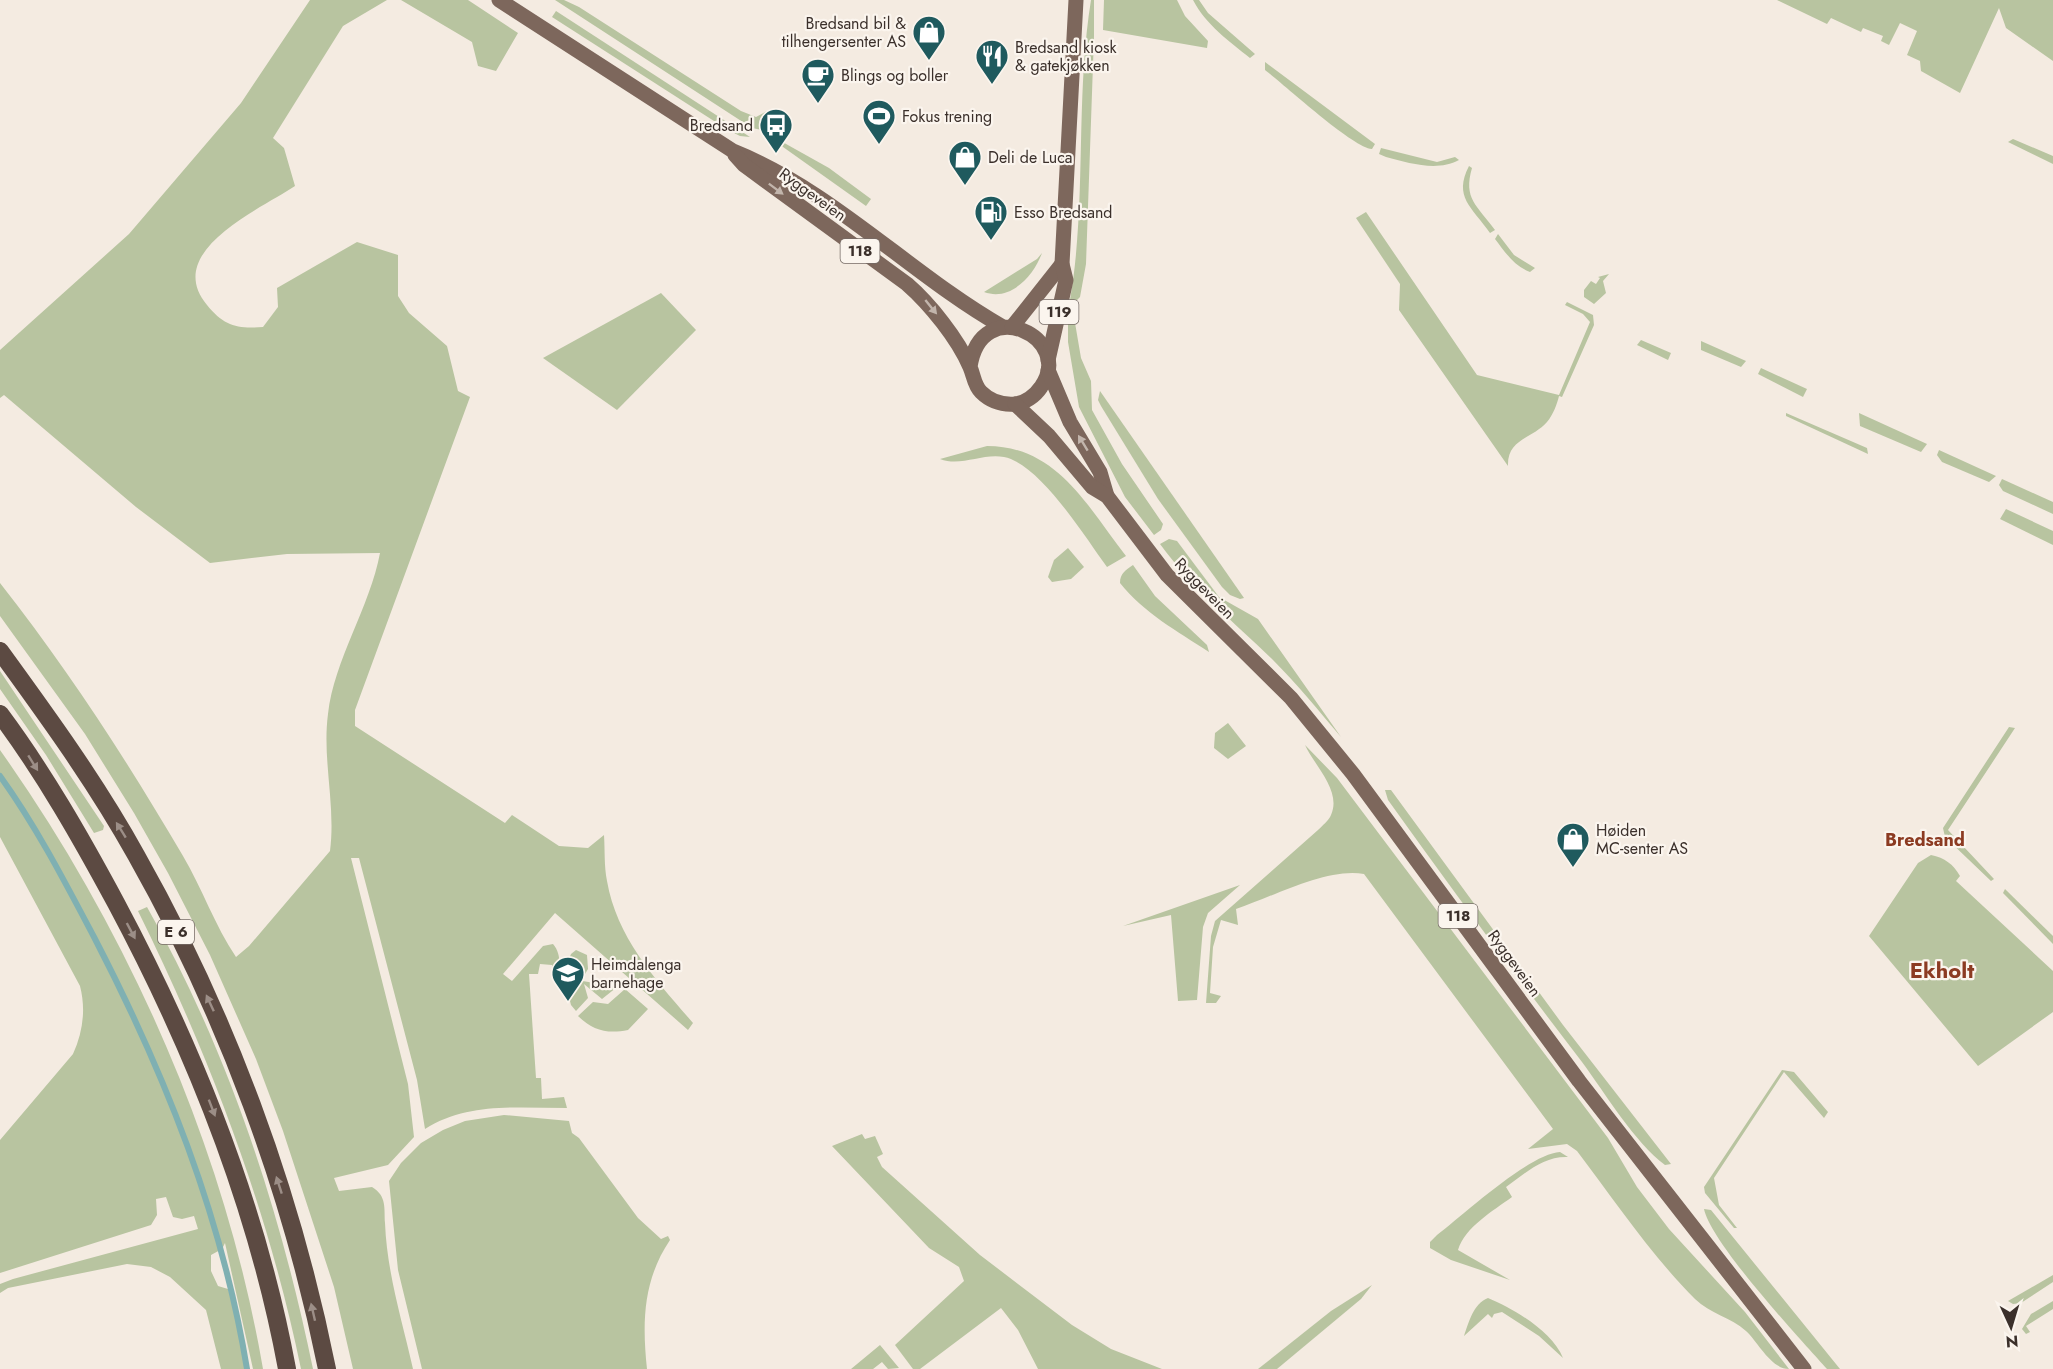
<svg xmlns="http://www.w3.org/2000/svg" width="2053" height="1369" font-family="Jost,sans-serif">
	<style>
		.green { fill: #b8c4a0 }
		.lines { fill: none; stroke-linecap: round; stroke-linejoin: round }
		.stream { stroke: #7fb0b2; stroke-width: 6 }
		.primary { stroke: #7d675c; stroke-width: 15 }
		.highway { stroke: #5c4a42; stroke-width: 18 }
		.oneway { fill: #c2b5ac }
		.oneway2 { fill: #9c8e87 }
		.labels { text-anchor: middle; stroke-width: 4.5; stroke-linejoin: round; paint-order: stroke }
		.shield { fill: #fbf5ee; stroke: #756b66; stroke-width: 1.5 }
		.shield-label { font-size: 15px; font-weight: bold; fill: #3b302b }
		.poi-label { font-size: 16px; fill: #3b302b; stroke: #fbf5ee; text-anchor: start }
		.street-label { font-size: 16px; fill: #3b302b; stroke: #fbf5ee }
		.neighbourhood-label { font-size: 18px; font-weight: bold; fill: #8c3b22; stroke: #fbf5ee }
		.district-label { font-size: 22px; font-weight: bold; fill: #8c3b22; stroke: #fbf5ee }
	</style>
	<rect width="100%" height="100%" fill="#f4ebe1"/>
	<g class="green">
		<path d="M310 0H387L343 26 273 138 284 148 295 186C261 209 162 251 207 305 224 326 237 329 263 327L278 307 277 288 357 242 398 255V296L409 313 447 346 458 391 470 397 355 710V726L505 823 512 815 559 846 588 848 604 835C605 850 604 866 607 881 617 939 657 981 693 1023L688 1030 555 913 503 974 512 981 543 946 553 944C560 952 560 962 559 972H553L552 965 540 964 538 974H529L536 1078H541L542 1099 564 1097 567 1108C517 1108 468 1102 425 1129L417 1080 359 858H351L408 1084 414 1137 388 1165 334 1178 339 1191 372 1187C387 1196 384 1208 385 1223 387 1273 402 1320 413 1369H353L334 1287 283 1131 256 1059 210 955 168 873 134 813 85 734 0 616V583C69 671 126 759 183 856 202 888 215 926 236 957L249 946 330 851C336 805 322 760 328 714 334 660 370 607 380 553L287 554 210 563 136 507 4 395 0 398V350L129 234 241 103Z"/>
		<path d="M401 0H468L518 33 496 71 478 66 472 42Z"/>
		<path d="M555 0H564L579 7 741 111 756 117 767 111 775 116 762 130 752 128Z"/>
		<path d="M1091 0H1094V36L1086 264 1080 297 1074 303 1070 300C1087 201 1075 99 1091 0Z"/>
		<path d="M1104 0H1177L1185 16 1208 41 1207 48 1103 30Z"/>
		<path d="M1193 0H1199L1208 13 1255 54 1250 58C1229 41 1206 25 1193 0Z"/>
		<path d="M1777 0H2053V61L2006 28 1999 8 1960 93 1921 71 1920 61 1907 55 1917 31 1900 23 1889 45 1881 41 1883 36 1863 28 1861 32 1831 18 1827 24Z"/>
		<path d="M556 11 750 137 740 136 728 130 552 17Z"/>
		<path d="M1265 62 1375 144 1372 149C1352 147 1285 85 1265 70Z"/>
		<path d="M770 135 829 168 871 199 866 206 769 137Z"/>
		<path d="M2013 139 2053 156V164L2008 142Z"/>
		<path d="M1381 148 1437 162 1455 157 1459 160C1437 172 1409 163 1386 157L1379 154Z"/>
		<path d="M1469 166 1472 168C1463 199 1477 205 1495 230L1490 233C1472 207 1453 197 1469 166Z"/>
		<path d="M1366 212 1477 375 1559 395 1590 322 1583 314 1565 305 1567 302 1593 315 1594 325 1562 397 1559 396C1557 404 1553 415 1547 422 1532 439 1507 439 1508 466L1399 310 1400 284 1356 218Z"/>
		<path d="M1498 234 1514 255 1535 268 1530 272C1514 266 1505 252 1495 239Z"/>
		<path d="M1042 253C1034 275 1011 302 984 292L1037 259Z"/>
		<path d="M1609 274 1603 281 1606 293 1594 304 1584 297V290L1591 281 1596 284 1600 278 1598 277Z"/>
		<path d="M661 293 696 330 617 410 543 358Z"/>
		<path d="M1068 314 1074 317 1081 358 1091 381 1092 410 1122 464 1163 524 1161 530 1154 535 1125 497 1079 407 1068 342Z"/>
		<path d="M1641 340 1671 353 1668 360 1637 345Z"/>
		<path d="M1701 341 1746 361 1741 367 1701 350Z"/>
		<path d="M1761 368 1807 389 1803 397 1758 374Z"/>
		<path d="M1100 391 1244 598 1240 599 1230 595 1222 587 1158 499 1101 406 1098 400Z"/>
		<path d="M1786 413 1867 448 1868 454 1786 416Z"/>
		<path d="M1859 413 1927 444 1921 452 1860 426Z"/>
		<path d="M987 446C1057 446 1087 506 1126 556L1107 567C1085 537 1040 464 1004 457 982 453 961 467 940 459Z"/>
		<path d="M1939 450 1996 476 1989 482 1942 462 1937 455Z"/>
		<path d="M2002 479 2053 502V514L2003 491 1999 485Z"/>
		<path d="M2006 509 2053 531V545L2000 519Z"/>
		<path d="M1169 539 1177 541 1219 597 1258 619 1341 737C1319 711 1297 684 1273 660 1234 622 1193 589 1160 544Z"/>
		<path d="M1068 548 1084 567 1071 579 1052 582 1048 577 1054 560Z"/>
		<path d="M1133 565 1155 596 1207 645 1209 652C1177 631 1144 613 1120 583 1120 573 1126 570 1133 565Z"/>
		<path d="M0 671 104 826 103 830 94 833 46 755 0 689Z"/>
		<path d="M1228 723 1246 746 1228 759 1214 748 1215 733Z"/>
		<path d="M2009 727 2015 728 1948 830 1994 879 1991 881 1945 837 1943 828Z"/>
		<path d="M1305 745 1337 778 1608 1138 1637 1187 1669 1229 1745 1312 1789 1369C1771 1369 1758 1342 1746 1331 1731 1317 1710 1314 1695 1299 1651 1255 1615 1201 1577 1151L1567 1144 1528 1149 1553 1129 1364 874C1328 867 1272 897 1236 909L1238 925 1221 920 1213 947 1210 993 1221 996 1216 1003H1206L1211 936 1215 921 1318 830C1322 826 1329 820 1331 815 1342 791 1314 765 1305 745Z"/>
		<path d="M0 750C129 932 225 1148 263 1369H253L225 1243 222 1249 211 1255V1271L218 1286 228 1289 238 1318 247 1369H221L206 1310 170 1277 151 1267 127 1264 8 1288 0 1293V1284L13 1279 198 1229 194 1216 182 1219 173 1217 166 1197 156 1199 157 1215 151 1225 0 1273V1140L73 1054C83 1032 86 1009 80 986L0 837Z"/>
		<path d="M1385 790H1391L1563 1025 1671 1164 1665 1165C1635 1143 1605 1093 1582 1062 1516 976 1451 888 1388 800Z"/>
		<path d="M1931 855C1945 858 1953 864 1960 876L1956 881 2053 971V1012L1978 1066 1869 936 1918 863Z"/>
		<path d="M1240 885 1208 913 1203 927 1197 1000 1178 1001 1171 915 1123 926Z"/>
		<path d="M2005 889 2053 936V944L2003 893Z"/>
		<path d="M147 907C228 1050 280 1209 313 1369H301C268 1209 210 1057 138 911Z"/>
		<path d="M576 950 587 955 588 969 585 974 579 978 572 974 569 959 571 954Z"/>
		<path d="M577 980 617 987 602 999 584 984 588 998 576 1011 571 1005 566 985 570 981Z"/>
		<path d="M625 989 648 1009 628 1030C608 1034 593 1031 578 1016L593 1002 608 1004Z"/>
		<path d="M1782 1070 1794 1072 1828 1112 1824 1118 1784 1072 1714 1178 1719 1205 1737 1228H1734L1705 1193 1704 1187Z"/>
		<path d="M504 1115 569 1121 572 1133 579 1138 638 1218 661 1239 668 1236 670 1240C643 1280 642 1322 647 1369H422L398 1270 389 1181 401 1163 421 1143 443 1130 465 1121Z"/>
		<path d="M862 1134 865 1139 875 1136 883 1154 877 1157 882 1167 980 1255 1072 1325 1111 1349 1162 1369H1038L1018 1330 1001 1308 920 1369H913L895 1345 964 1281 959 1267 929 1248 832 1146Z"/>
		<path d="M1560 1152 1568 1157C1543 1156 1526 1173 1506 1187L1512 1197C1493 1211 1465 1227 1458 1250L1510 1280 1451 1260 1430 1248V1242L1437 1235C1464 1214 1529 1154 1560 1152Z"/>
		<path d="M1704 1209 1711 1210 1840 1369H1827C1800 1339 1711 1243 1704 1209Z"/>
		<path d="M2053 1275V1282L2021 1303 2013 1304 2008 1301Z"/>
		<path d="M1372 1285 1361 1299 1277 1369H1258L1331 1311Z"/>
		<path d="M1488 1298C1514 1309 1552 1331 1563 1358L1539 1336 1502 1312 1494 1314 1492 1318 1488 1314 1464 1336C1469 1322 1473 1304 1488 1298Z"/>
		<path d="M2053 1301V1309L2026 1326 2030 1332 2026 1334 2022 1329 2031 1314Z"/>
		<path d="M880 1345 899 1368 888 1369 882 1362 873 1369H851Z"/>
	</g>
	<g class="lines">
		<path class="stream" d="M0 776C36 826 65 882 94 937 165 1074 222 1216 247 1369"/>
		<g class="primary">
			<path d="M499 0 733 151C833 191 910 274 1003 327"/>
			<path d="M735 155 744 165 907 284C930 304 958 339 970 367 974 376 974 385 981 392 990 401 1002 405 1015 404 1025 403 1035 396 1041 387 1076 338 981 292 970 367"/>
			<path d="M1012 327 1062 264"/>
			<path d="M1048 360 1066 280 1062 264 1076 0"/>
			<path d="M1048 370 1070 422 1100 472 1107 496"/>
			<path d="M1015 404 1049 436 1092 487 1107 496 1167 575 1291 698 1353 774 1579 1081 1804 1369"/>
		</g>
		<g class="highway">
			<path d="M0 651C48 717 96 783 136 855 226 1014 291 1190 327 1369"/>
			<path d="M0 714C44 773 81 838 116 903 194 1049 257 1206 287 1369"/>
		</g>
	</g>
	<defs><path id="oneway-solid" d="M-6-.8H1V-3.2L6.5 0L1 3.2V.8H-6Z" transform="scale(1.5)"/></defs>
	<g class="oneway">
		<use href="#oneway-solid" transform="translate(776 189) rotate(37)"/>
		<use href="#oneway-solid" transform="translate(931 307) rotate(51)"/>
		<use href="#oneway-solid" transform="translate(1083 443) rotate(-121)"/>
	</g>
	<g class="oneway2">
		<use href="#oneway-solid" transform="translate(33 763) rotate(58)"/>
		<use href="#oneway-solid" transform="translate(121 830) rotate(-122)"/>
		<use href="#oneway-solid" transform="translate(131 931) rotate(62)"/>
		<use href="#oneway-solid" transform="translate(210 1003) rotate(-115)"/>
		<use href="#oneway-solid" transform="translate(212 1108) rotate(69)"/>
		<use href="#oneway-solid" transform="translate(279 1185) rotate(-108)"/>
		<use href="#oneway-solid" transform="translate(313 1312) rotate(-103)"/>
	</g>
	<defs>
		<symbol id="shop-pin" viewBox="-11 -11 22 30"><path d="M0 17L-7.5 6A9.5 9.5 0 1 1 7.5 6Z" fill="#1f5a5e" stroke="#fbf5ee"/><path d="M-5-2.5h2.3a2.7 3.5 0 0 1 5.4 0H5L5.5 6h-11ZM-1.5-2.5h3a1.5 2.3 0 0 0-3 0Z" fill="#fff"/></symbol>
		<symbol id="restaurant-pin" viewBox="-11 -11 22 30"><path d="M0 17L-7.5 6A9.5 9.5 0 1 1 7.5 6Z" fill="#1f5a5e" stroke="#fbf5ee"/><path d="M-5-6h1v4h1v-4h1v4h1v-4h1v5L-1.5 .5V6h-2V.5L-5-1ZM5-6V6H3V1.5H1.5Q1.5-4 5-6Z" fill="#fff"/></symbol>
		<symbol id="cafe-pin" viewBox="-11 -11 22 30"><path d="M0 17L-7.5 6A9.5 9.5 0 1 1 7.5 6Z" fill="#1f5a5e" stroke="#fbf5ee"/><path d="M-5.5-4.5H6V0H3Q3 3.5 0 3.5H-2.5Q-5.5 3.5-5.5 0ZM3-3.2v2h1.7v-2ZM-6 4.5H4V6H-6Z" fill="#fff"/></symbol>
		<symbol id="stadium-pin" viewBox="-11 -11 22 30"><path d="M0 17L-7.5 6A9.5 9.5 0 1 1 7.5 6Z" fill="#1f5a5e" stroke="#fbf5ee"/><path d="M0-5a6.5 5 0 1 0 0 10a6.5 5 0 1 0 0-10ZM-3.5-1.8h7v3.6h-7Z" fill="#fff"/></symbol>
		<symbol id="bus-pin" viewBox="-11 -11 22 30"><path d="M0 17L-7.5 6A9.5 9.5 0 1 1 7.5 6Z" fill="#1f5a5e" stroke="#fbf5ee"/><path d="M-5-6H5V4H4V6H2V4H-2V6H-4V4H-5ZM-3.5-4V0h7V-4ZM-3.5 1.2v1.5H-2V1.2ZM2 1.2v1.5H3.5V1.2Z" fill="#fff"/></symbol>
		<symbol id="fuel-pin" viewBox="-11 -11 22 30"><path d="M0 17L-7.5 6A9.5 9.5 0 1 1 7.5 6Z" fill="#1f5a5e" stroke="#fbf5ee"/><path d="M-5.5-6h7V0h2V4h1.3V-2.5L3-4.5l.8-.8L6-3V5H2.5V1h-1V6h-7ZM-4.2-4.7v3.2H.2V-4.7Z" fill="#fff"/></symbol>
		<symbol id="school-pin" viewBox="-11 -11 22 30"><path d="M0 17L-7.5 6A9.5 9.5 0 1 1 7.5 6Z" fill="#1f5a5e" stroke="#fbf5ee"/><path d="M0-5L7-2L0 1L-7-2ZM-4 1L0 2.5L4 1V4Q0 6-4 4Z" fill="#fff"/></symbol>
	</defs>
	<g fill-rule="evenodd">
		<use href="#shop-pin" x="910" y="13" width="38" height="52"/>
		<use href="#restaurant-pin" x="973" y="37" width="38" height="52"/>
		<use href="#cafe-pin" x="799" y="56" width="38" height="52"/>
		<use href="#stadium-pin" x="860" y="97" width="38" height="52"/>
		<use href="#bus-pin" x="757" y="106" width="38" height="52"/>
		<use href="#shop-pin" x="946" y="138" width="38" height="52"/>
		<use href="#fuel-pin" x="972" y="193" width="38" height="52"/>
		<use href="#shop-pin" x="1554" y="820" width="38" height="52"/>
		<use href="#school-pin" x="549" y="954" width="38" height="52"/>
	</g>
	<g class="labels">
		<g class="shield">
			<rect x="840.5" y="239" width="39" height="24" rx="4.5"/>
			<rect x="1039.5" y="300" width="39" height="24" rx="4.5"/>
			<rect x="1438.5" y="904" width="39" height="24" rx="4.5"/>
			<rect x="158" y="920" width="36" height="24" rx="4.5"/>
		</g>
		<g class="shield-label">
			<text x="860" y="256">118</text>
			<text x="1059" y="317">119</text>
			<text x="1458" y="921">118</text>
			<text x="176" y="937">E 6</text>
		</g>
		<g class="poi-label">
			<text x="906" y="29" text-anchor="end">Bredsand bil &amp;<tspan x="906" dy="18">tilhengersenter AS</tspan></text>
			<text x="1015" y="53">Bredsand kiosk<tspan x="1015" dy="18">&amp; gatekjøkken</tspan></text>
			<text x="841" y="81">Blings og boller</text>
			<text x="902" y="122">Fokus trening</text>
			<text x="753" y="131" text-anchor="end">Bredsand</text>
			<text x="988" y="163">Deli de Luca</text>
			<text x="1014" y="218">Esso Bredsand</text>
			<text x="1596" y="836">Høiden<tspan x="1596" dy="18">MC-senter AS</tspan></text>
			<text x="591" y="970">Heimdalenga<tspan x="591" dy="18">barnehage</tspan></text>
		</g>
		<g class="street-label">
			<text transform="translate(813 194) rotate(36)" y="6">Ryggeveien</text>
			<text transform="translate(1205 588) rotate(46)" y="6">Ryggeveien</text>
			<text transform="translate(1515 963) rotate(54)" y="6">Ryggeveien</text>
		</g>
		<g class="neighbourhood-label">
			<text x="1925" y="846">Bredsand</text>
		</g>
		<g class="district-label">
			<text x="1942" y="978">Ekholt</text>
		</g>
	</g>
	<g transform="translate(2011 1327) rotate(176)" stroke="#fbf5ee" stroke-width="4.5" paint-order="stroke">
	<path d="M0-4.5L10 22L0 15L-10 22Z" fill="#3b302b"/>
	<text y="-9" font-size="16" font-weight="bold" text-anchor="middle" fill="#3b302b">N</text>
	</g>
</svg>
